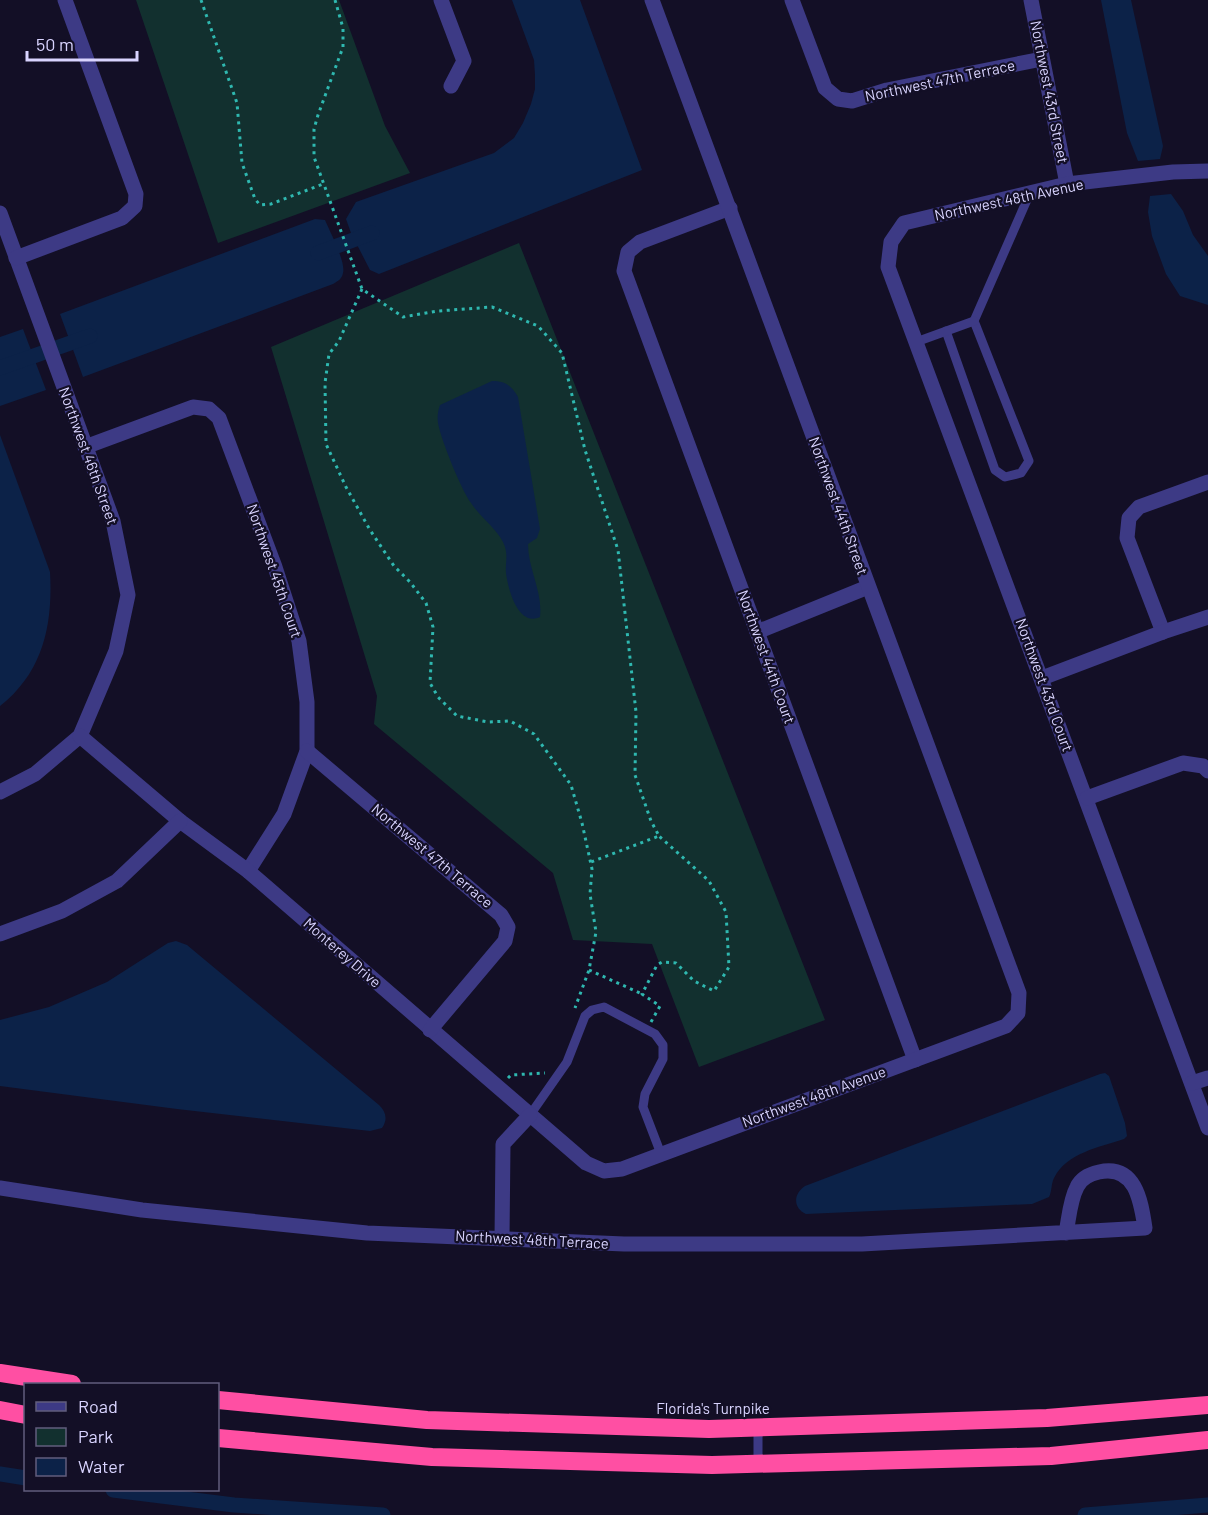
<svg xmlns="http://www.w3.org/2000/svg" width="1208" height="1515" font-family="Barlow,sans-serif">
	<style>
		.green { fill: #12302f }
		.water { fill: #0c2248 }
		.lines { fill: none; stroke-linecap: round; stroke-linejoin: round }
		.canal { stroke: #0c2248; stroke-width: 15 }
		.path { stroke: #2fb8b0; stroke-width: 3; stroke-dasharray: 3 4.5; stroke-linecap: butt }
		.service { stroke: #3d3a85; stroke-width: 9 }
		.minor { stroke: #3d3a85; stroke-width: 15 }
		.motorway { stroke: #ff4fa3; stroke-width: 18 }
		.labels { text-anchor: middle; stroke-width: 4.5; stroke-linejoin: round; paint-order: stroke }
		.street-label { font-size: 15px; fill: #d9d4ff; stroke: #130f26 }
	</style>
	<rect width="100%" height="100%" fill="#130f26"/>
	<g class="green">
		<path d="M136 0H339L385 126 410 173 218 243Z"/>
		<path d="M519 243 825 1020 699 1067 652 944 573 940 553 873 374 724 377 696 271 347Z"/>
	</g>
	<g class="water">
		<path d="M512 0H580L642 170 379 274 370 270 351 233 346 219 356 202 494 153 514 138 523 123 531 104 535 89V75L534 60Z"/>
		<path d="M1101 0H1131L1163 146 1160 159 1138 161 1127 133Z"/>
		<path d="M1171 194 1183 211 1193 235 1208 256V305L1180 296 1166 274 1152 236 1148 212 1150 196Z"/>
		<path d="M315 219 325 220C330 232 346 262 343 273 342 279 338 281 333 284L83 377 60 314Z"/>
		<path d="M23 329 46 390 0 406V337Z"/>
		<path d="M492 381C505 381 511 385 518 397L540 529 537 538 528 544C528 569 543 592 540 617 518 627 508 589 506 573 505 562 509 554 503 542 496 528 480 517 471 503 461 489 441 440 438 423 437 416 438 411 440 405Z"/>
		<path d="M0 435 50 572C53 625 43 672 0 706Z"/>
		<path d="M176 941 187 945 379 1105C386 1112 388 1119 382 1128L370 1131 177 1109 0 1086V1020L49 1007 107 982 168 943Z"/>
		<path d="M1105 1073 1109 1076 1125 1123 1127 1136 1124 1139C1100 1147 1066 1153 1054 1178 1051 1184 1052 1191 1049 1197L1032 1204 806 1214C793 1208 793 1194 805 1186L1100 1074Z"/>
	</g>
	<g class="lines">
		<g class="canal">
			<path d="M318 253 372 233"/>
			<path d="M0 368 90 336"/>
			<path d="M0 1474 26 1478"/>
			<path d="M113 1490 234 1505 383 1515"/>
			<path d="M1085 1515 1208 1505"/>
		</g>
		<g class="path">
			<path d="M201 0 237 103 242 163 255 199 260 205 271 204 323 184"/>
			<path d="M335 0 343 28V47L318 115 314 129V157L362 289 403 317 438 311 492 307 538 326 562 353 585 450 618 550 636 712 635 775 651 821 659 836 591 862"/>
			<path d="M362 289 339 341 329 354 325 383 326 444 346 487 370 530 394 566 410 582 426 603 433 627 430 683 438 697 457 716 488 722 510 721 534 734 571 785 582 823 592 869 590 894 596 932 589 970 575 1008"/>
			<path d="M589 970 642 994"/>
			<path d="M651 1022 660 1006 642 994 657 965 662 962 676 963 694 981 714 991 729 967 726 912 709 881 659 836"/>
			<path d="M508 1078 511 1075 545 1073"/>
		</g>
		<g class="service">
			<path d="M946 331 995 470 1005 477 1021 473 1029 461 974 321 1030 193"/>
			<path d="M916 342 974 321"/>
			<path d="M530 1115 567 1062 585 1016 592 1010 604 1007 655 1034 663 1045V1059L645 1094 643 1107 661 1154"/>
			<path d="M758 1428V1464"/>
		</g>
		<g class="minor">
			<path d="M441 0 464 61 451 86"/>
			<path d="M792 0 825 88 838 99 852 101 887 90 1042 59"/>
			<path d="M1031 0 1067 184"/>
			<path d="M1208 171 1173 172 1067 184 904 223 891 242 888 267 1208 1128"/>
			<path d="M730 208 640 242 628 252 624 271 915 1060"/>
			<path d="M0 213 113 521 128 595 116 651 80 736 35 774 0 792"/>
			<path d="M16 258 122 218 135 206 136 194 65 0"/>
			<path d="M85 447 193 407 209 409 219 418 275 567 299 641 307 702V751L284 814 248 871"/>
			<path d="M757 632 868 587"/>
			<path d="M1163 632 1127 538 1129 518 1139 507 1208 482"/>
			<path d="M1042 678 1163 632 1208 617"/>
			<path d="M80 736 180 821 248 871 586 1163 604 1171 622 1169 1006 1026 1018 1013 1019 993 652 0"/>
			<path d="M307 751 501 915 508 927 505 941 430 1030"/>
			<path d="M1087 798 1183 763 1203 766 1208 771"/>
			<path d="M0 934 62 911 117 881 180 821"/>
			<path d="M1192 1083 1208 1078"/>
			<path d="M0 1188 142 1210 367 1233 624 1244H862L1145 1228C1141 1202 1136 1164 1099 1172 1090 1174 1081 1178 1077 1187 1070 1200 1069 1218 1066 1233"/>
			<path d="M502 1238 503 1144 530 1115"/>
		</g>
		<g class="motorway">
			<path d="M0 1373 72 1384"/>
			<path d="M218 1400 427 1420 709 1429 1047 1418 1208 1405"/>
			<path d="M0 1410 26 1415"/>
			<path d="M218 1438 432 1457 712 1465 1051 1456 1208 1440"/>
		</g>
	</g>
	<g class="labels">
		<g class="street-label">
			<text transform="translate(940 81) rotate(-12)" y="5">Northwest 47th Terrace</text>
			<text transform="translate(1049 92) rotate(79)" y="5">Northwest 43rd Street</text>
			<text transform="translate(1009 200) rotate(-12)" y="5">Northwest 48th Avenue</text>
			<text transform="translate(88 456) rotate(70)" y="5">Northwest 46th Street</text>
			<text transform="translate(838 506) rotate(70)" y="5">Northwest 44th Street</text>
			<text transform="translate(274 571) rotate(71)" y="5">Northwest 45th Court</text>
			<text transform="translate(766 657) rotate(70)" y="5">Northwest 44th Court</text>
			<text transform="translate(1044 685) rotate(70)" y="5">Northwest 43rd Court</text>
			<text transform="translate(432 856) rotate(40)" y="5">Northwest 47th Terrace</text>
			<text transform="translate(342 953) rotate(41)" y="5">Monterey Drive</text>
			<text transform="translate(814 1097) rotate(-20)" y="5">Northwest 48th Avenue</text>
			<text transform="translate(532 1240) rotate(3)" y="5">Northwest 48th Terrace</text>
			<text x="713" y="1414">Florida's Turnpike</text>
		</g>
	</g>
	<rect x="24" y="1383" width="195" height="108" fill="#130f26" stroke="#625e7d" stroke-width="1.5"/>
	<rect x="36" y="1402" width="30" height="9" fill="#3d3a85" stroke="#625e7d" stroke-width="1.5"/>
	<text x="78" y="1413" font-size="18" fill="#d9d4ff">Road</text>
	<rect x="36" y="1428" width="30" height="18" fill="#12302f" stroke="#625e7d" stroke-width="1.5"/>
	<text x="78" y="1443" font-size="18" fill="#d9d4ff">Park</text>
	<rect x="36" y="1458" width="30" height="18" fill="#0c2248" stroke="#625e7d" stroke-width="1.5"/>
	<text x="78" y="1473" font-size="18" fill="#d9d4ff">Water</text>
	<path d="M27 51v9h110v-9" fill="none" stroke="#d9d4ff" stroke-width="3"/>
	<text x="36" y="51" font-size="18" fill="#d9d4ff" stroke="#130f26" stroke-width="4.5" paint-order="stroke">50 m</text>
</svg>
